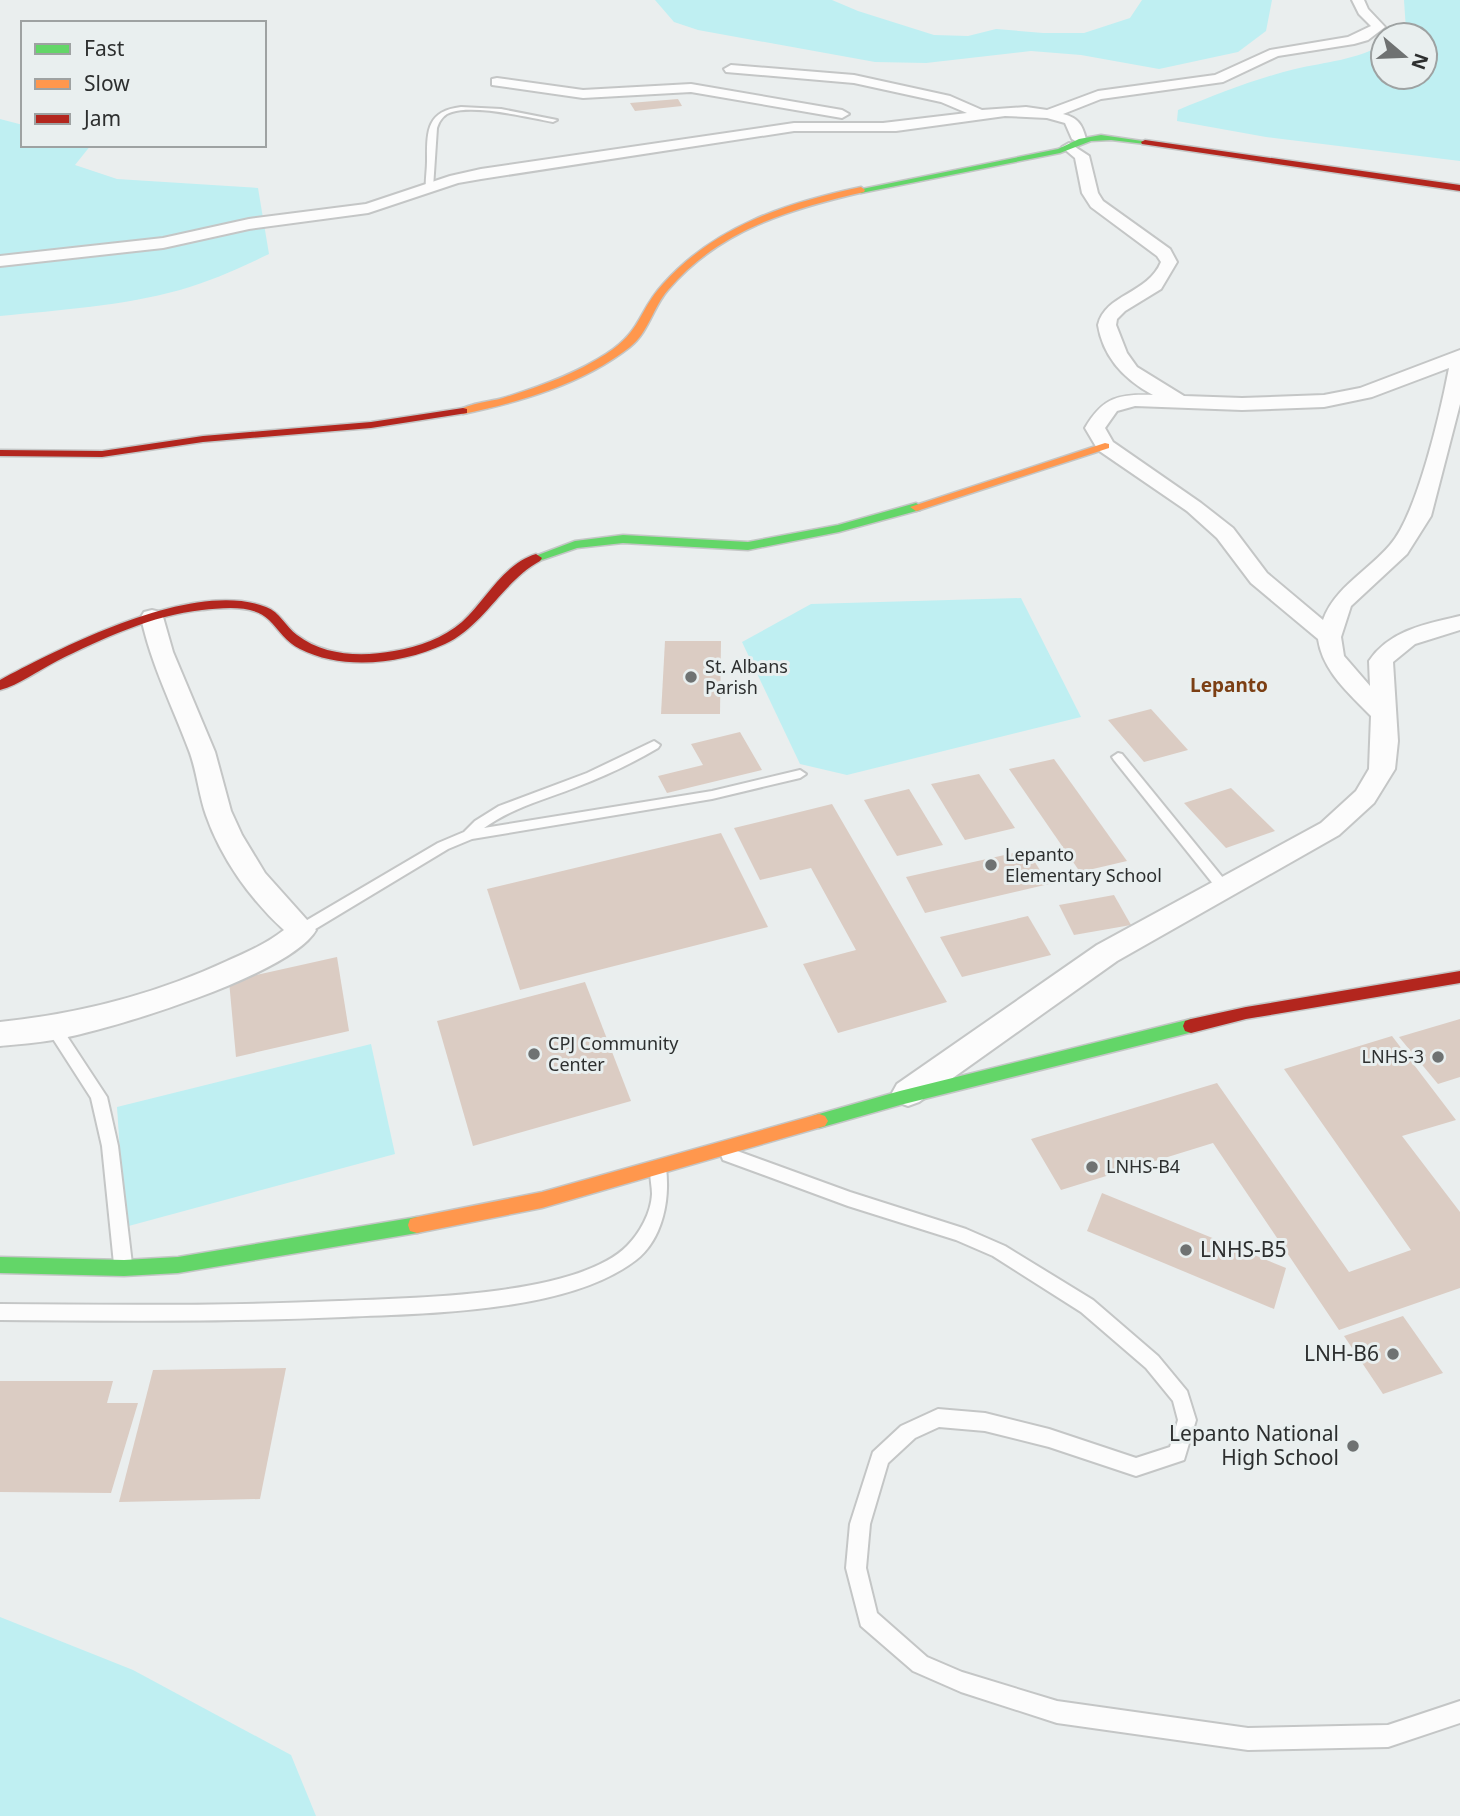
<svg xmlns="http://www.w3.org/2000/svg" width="1460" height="1816" font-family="'Noto Sans',sans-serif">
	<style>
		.green { fill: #bfeff2 }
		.building { fill: #dbccc3 }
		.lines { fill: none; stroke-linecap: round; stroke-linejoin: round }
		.lane-casing { stroke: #c4c6c6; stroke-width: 4 }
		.street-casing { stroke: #c4c6c6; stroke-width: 4 }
		.fast-casing { stroke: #c4c6c6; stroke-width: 3 }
		.slow-casing { stroke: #c4c6c6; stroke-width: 3 }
		.jam-casing { stroke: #c4c6c6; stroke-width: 3 }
		.lane { fill: #fcfcfc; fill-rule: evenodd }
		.street { fill: #fcfcfc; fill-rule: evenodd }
		.fast { fill: #63d668; fill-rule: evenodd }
		.slow { fill: #ff974d; fill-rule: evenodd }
		.jam { fill: #b3261e; fill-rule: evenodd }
		.poi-dot { fill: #6f7272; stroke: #e9efef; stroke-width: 2.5 }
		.labels { text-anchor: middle; stroke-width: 6; stroke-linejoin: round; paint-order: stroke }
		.poi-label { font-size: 18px; fill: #2d2f2f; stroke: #e9efef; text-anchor: start }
		.neighbourhood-label { font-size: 19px; font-weight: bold; fill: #7c3f14; stroke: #e9efef }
		.near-poi-label { font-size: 21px; fill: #2d2f2f; stroke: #e9efef; text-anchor: end }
	</style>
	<rect width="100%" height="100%" fill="#eaeeee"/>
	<g class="green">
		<path d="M655 0H832L858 11 934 35 968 36 996 29 1043 33H1084L1130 18 1142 0H1272L1266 31 1238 52 1159 69 1081 55 1031 51 926 63 875 62 698 30 674 22Z"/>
		<path d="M1404 0H1460V161L1266 137 1177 121 1178 110C1217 94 1255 79 1295 69 1325 62 1357 60 1383 44V77H1425V35H1398L1406 30Z"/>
		<path d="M0 119 23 125V145H91L75 165 117 179 258 188 269 254C240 268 211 281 180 290 122 306 60 310 0 316Z"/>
		<path d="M1021 598 1081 717 847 775 800 764 742 642 811 604Z"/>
		<path d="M371 1044 395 1154 125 1227 117 1107Z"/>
		<path d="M0 1617 133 1670 291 1755 316 1816H0Z"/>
	</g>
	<g class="building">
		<path d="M678 99 682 106 635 111 630 103Z"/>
		<path d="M665 641H721L720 714H661Z"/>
		<path d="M1151 709 1188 750 1144 762 1108 720Z"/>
		<path d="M740 732 762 770 667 793 658 776 703 765 691 744Z"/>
		<path d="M1054 759 1127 861 1080 872 1009 769Z"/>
		<path d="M979 774 1015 828 965 840 931 784Z"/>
		<path d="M1231 788 1275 831 1226 848 1184 803Z"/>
		<path d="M909 789 943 845 897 856 864 800Z"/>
		<path d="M832 804 947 1002 838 1033 803 964 856 950 811 868 760 880 734 828Z"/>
		<path d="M721 833 768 927 520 990 487 889Z"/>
		<path d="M1027 850 1049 884 925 913 906 877Z"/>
		<path d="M1114 895 1131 925 1074 935 1059 905Z"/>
		<path d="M1028 916 1051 955 962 977 940 937Z"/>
		<path d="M337 957 349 1031 236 1057 229 981Z"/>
		<path d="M585 982 631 1101 473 1146 437 1021Z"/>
		<path d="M1460 1019V1077L1438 1084 1399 1037Z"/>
		<path d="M1392 1036 1456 1120 1402 1136 1460 1212V1288L1339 1330 1213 1143 1061 1190 1031 1139 1217 1083 1349 1272 1411 1250 1284 1069Z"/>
		<path d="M1102 1193 1286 1268 1274 1309 1087 1231Z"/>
		<path d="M1403 1316 1443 1373 1383 1394 1344 1336Z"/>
		<path d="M286 1368 260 1499 119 1502 153 1370Z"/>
		<path d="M0 1381H113L107 1403H138L111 1493 0 1492Z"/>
	</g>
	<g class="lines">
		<defs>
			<g id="lane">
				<path d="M461 107 501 109 557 120 553 122C528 117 476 105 452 112 444 114 439 121 437 128L433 188 426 190C425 181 427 171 427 161 427 132 426 111 461 107Z"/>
				<path d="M654 741 660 745 658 748C631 764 603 777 574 788 543 800 512 808 484 828L712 791 800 770 806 774 800 778 712 799 472 839 448 849 307 934H297L295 930 297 926 438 843 464 832 475 821 499 806 587 773Z"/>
				<path d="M1118 753 1122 754 1228 884 1230 887 1228 890H1218L1114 760 1112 757Z"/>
				<path d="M54 1022 59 1024 107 1097 118 1146 132 1264 129 1269 123 1272 117 1269 114 1264 102 1146 91 1098 46 1028 49 1024Z"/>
				<path d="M729 1148 850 1192 966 1229 1005 1246 1093 1300 1158 1356 1187 1391 1196 1420 1184 1460 1136 1476 1049 1447 985 1431 939 1427 915 1438 888 1463 870 1524 866 1568 877 1613 927 1657 962 1672 1057 1701 1248 1728 1388 1725 1460 1701V1723L1388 1747 1248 1750 1057 1723 961 1692 913 1671 861 1626 846 1568 850 1524 873 1452 901 1426 938 1409 985 1413 1049 1429 1136 1458 1170 1447 1178 1420 1173 1401 1146 1368 1081 1312 993 1256 956 1240 848 1206 723 1160 721 1155 723 1150Z"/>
				<path d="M658 1161 664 1163 666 1168C670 1199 663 1239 636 1260 567 1313 428 1313 344 1317 229 1322 115 1321 0 1320V1304C113 1305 226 1306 339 1301 409 1298 576 1297 627 1246 640 1233 651 1213 652 1194 652 1184 648 1172 652 1163Z"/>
			</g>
			<g id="street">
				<path d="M1352 0H1364L1368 9 1385 27 1368 40 1354 44 1278 56 1223 82 1101 99 1063 114C1078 118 1082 124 1086 139L1079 143 1072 139 1065 123 1047 118 1005 116 896 131H794L481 179 458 183 368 213 249 229 163 248 0 266V256L163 238 249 219 366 204 450 176 481 169 794 123H883L967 113 941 102 854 83 726 72 724 69 731 65 854 75 950 96 982 110 1026 107 1047 110 1098 91 1215 75 1270 50 1348 37 1371 26 1359 14Z"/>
				<path d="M497 78 583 90 691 84 842 110 849 114 842 118 691 92 583 98 492 85V79Z"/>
				<path d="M1069 143 1089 156 1098 193 1103 201 1170 249 1177 262 1161 289 1125 311 1117 319 1116 325 1127 353 1137 367 1184 396 1242 398 1324 395 1360 388 1460 350V404L1431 516 1407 554 1351 606 1341 637 1344 656 1370 686 1369 661C1390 630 1426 624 1460 616V630L1415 644 1393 662 1398 741 1395 769 1374 803 1339 835 1117 961 919 1102 908 1106 897 1102 892 1093 897 1084 1097 945 1321 823 1356 791 1369 769 1371 716C1349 693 1323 672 1318 639L1251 583 1217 538 1187 511 1098 450 1085 428C1103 397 1119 394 1153 395 1125 380 1103 357 1098 325 1105 294 1148 294 1161 262L1157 256 1091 207 1082 193 1075 158 1062 147ZM1449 368C1441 410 1417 515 1390 545 1368 571 1335 587 1323 620L1267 573 1233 528 1201 503 1113 442 1105 428 1117 411 1135 406 1242 410 1324 407 1372 397Z"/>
				<path d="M152 610 160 612 163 617 173 652 215 752 231 811 242 835 265 873 316 930C291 975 107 1031 53 1040 36 1043 18 1044 0 1046V1022C78 1014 156 994 227 961 247 952 266 944 284 930 250 899 221 858 206 815 199 795 197 773 190 753 173 707 151 665 141 617L144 612Z"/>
			</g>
			<g id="fast">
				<path d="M1101 135 1149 142 1145 144 1111 140 1091 141 1060 153 861 193 857 190 1058 149 1079 139Z"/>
				<path d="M916 503 922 507 920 510 839 532 748 550 623 543 577 548 536 562 530 558 575 541 623 535 748 542 838 525Z"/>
				<path d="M1191 1019 1197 1021 1199 1026 1197 1031 900 1105 819 1128 813 1126 810 1121 813 1116 819 1114 900 1091Z"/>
				<path d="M417 1217 424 1219 426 1225 424 1231 417 1233 178 1273 124 1276 0 1273V1257L124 1260 178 1257Z"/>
			</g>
			<g id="slow">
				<path d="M861 187 865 190 864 192C790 209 719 230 668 290 653 307 649 332 630 347 583 384 520 402 463 414L458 411C469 403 489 402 503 398 539 387 575 374 606 354 642 331 638 311 663 284 715 226 786 203 861 187Z"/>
				<path d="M1105 443 1109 444V448L920 510 916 511 910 507Z"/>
				<path d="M819 1114 825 1116 828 1121 825 1126 542 1208 417 1233 410 1231 408 1225 410 1219 417 1217 542 1192Z"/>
			</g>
			<g id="jam">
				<path d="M1145 140 1460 185V191L1142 144 1141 142Z"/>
				<path d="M463 408 467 409V413L371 428 203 442 102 457 0 456V450L102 451 203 436 371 422Z"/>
				<path d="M536 554 542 558 540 561C502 582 485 625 445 644 402 664 343 671 300 649 286 642 279 630 269 620 253 604 223 608 202 610 153 615 101 639 57 661 39 670 19 685 0 690V680C64 646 194 579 266 607 280 612 286 627 297 635 324 656 362 657 394 651 419 647 443 638 462 622 486 600 503 564 536 554Z"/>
				<path d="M1460 971V983L1246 1019 1191 1033 1185 1031 1183 1026 1185 1021 1191 1019 1246 1007Z"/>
			</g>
		</defs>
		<use href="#lane" class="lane-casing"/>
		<use href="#street" class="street-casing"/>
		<use href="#fast" class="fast-casing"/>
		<use href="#slow" class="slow-casing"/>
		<use href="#jam" class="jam-casing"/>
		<use href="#lane" class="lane"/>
		<use href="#street" class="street"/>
		<use href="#fast" class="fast"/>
		<use href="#slow" class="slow"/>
		<use href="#jam" class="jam"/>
	</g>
	<g class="poi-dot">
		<circle cx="691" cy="677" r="7"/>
		<circle cx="991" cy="865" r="7"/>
		<circle cx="534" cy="1054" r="7"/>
		<circle cx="1438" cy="1057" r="7"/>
		<circle cx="1092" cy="1167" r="7"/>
		<circle cx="1186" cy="1250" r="7"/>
		<circle cx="1393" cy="1354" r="7"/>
		<circle cx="1353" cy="1446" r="7"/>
	</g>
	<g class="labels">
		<g class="poi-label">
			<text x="705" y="673">St. Albans<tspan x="705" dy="21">Parish</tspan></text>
			<text x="1005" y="861">Lepanto<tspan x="1005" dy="21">Elementary School</tspan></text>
			<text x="548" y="1050">CPJ Community<tspan x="548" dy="21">Center</tspan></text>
			<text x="1424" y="1063" text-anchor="end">LNHS-3</text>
			<text x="1106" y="1173">LNHS-B4</text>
		</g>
		<g class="neighbourhood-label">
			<text x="1229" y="692">Lepanto</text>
		</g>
		<g class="near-poi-label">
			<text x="1200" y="1257" text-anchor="start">LNHS-B5</text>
			<text x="1379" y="1361">LNH-B6</text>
			<text x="1339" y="1441">Lepanto National<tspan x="1339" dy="24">High School</tspan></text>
		</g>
	</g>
	<rect x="21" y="21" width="245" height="126" fill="#e9efef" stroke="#9ea2a2" stroke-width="2"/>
	<rect x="35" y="44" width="35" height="10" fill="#63d668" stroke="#9ea2a2" stroke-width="2"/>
	<text x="84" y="56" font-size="21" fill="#2d2f2f">Fast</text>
	<rect x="35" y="79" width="35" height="10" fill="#ff974d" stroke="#9ea2a2" stroke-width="2"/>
	<text x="84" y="91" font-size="21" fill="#2d2f2f">Slow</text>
	<rect x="35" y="114" width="35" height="10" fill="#b3261e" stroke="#9ea2a2" stroke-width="2"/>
	<text x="84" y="126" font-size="21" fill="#2d2f2f">Jam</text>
	<g transform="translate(1404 56) rotate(109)"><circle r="33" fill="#e9efef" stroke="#9ea2a2" stroke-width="2"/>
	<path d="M0-5L12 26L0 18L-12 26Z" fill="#6f7272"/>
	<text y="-10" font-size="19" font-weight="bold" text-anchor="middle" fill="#2d2f2f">N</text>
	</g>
</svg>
